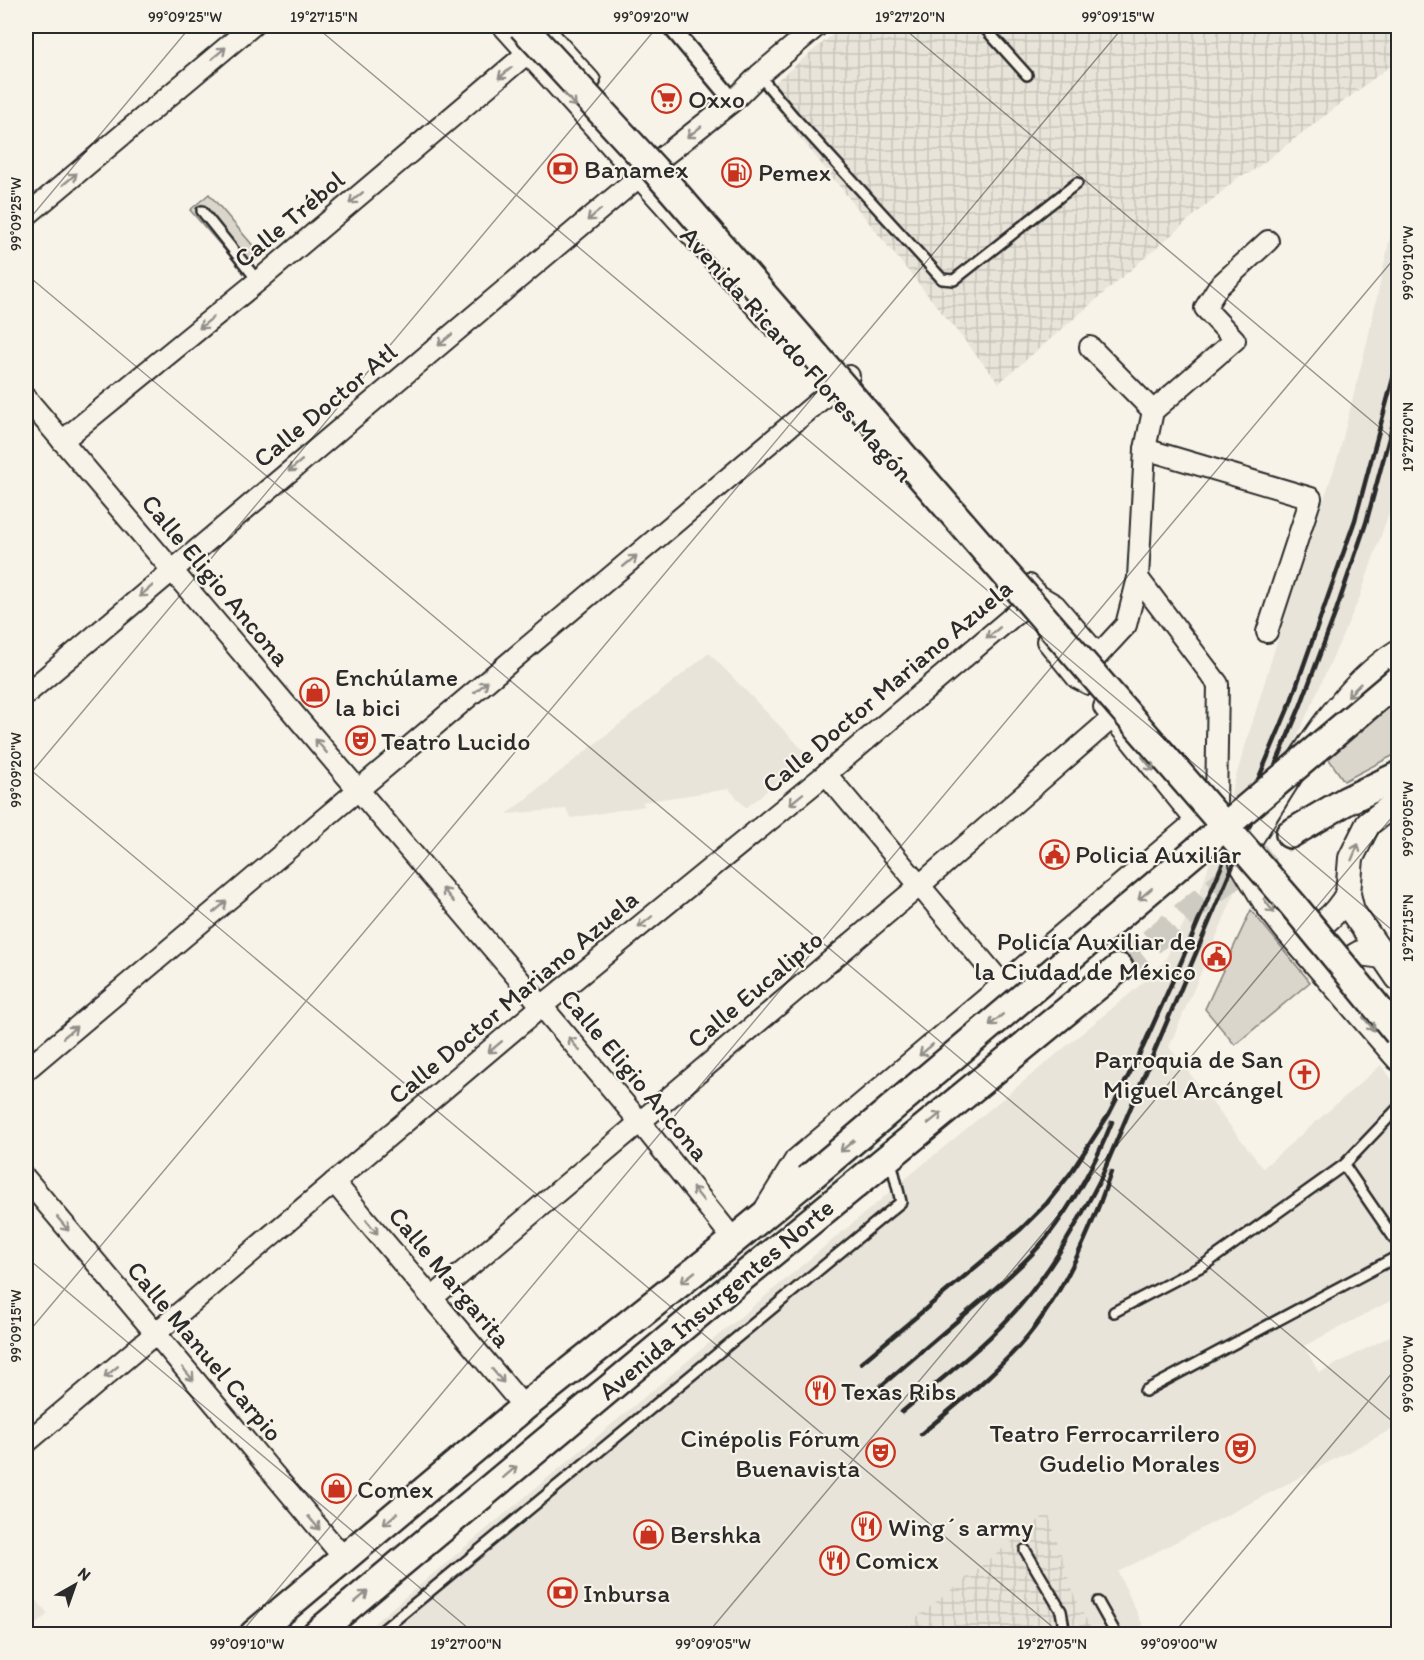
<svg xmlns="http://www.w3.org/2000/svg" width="1424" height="1660" font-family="Itim,sans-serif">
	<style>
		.built { fill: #e8e4da }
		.industrial { fill: url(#industrial-grid) }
		.green { fill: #dad6cc; stroke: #82807c; stroke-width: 1.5 }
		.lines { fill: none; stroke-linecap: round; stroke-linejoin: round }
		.secondary-tunnel { stroke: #cecbc2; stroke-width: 27; stroke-dasharray: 27 14; stroke-linecap: butt }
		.service-casing { stroke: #2b2b2b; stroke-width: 14 }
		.pedestrian-casing { stroke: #2b2b2b; stroke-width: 20 }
		.minor-casing { stroke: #2b2b2b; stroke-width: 24 }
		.tertiary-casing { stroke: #2b2b2b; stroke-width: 28 }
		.secondary-casing { stroke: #2b2b2b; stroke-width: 32 }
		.service { stroke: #f7f3e8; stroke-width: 9 }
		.pedestrian { stroke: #f7f3e8; stroke-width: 15 }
		.minor { stroke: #f7f3e8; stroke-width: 20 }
		.tertiary { stroke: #f7f3e8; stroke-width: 24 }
		.secondary { stroke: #f7f3e8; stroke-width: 27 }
		.rail { stroke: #2b2b2b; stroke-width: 4.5 }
		.secondary-bridge-casing { stroke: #2b2b2b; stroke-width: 32; stroke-linecap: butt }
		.secondary-bridge { stroke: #f7f3e8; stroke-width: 27 }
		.oneway { stroke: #918f8a }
		.ticks { fill: none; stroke: #2b2b2b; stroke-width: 1.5; stroke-opacity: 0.45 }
		.labels { text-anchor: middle; stroke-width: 4.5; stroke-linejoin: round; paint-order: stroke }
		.poi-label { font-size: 26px; fill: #2b2b2b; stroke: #f7f3e8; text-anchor: start }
		.street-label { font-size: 26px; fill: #2b2b2b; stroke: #f7f3e8 }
		.neatline { fill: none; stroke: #2b2b2b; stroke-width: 2 }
		.ticks-label { font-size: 15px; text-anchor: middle; fill: #2b2b2b }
	</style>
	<defs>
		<pattern id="industrial-grid" width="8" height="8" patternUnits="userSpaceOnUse" patternTransform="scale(1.5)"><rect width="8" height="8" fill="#e8e4da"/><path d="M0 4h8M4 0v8" fill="none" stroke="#c7c4bb"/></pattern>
	</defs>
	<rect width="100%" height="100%" fill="#f7f3e8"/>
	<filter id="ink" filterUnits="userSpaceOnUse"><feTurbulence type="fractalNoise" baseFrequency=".0167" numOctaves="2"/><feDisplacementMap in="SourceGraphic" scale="12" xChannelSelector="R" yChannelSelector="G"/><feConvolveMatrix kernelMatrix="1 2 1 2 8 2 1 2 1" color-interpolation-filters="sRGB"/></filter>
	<g filter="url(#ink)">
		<g class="built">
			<path d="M1398 201V487L1359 599 1234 877 1237 888 1169 1047 1263 1168 1381 1065 1398 1087V1297L1304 1346 1319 1373 1398 1332V1426L1118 1572 1147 1634H361L915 1171 1138 987 1164 962 1189 913 1193 910 1204 881 1283 622 1339 454 1368 338Z"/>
			<path d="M709 653 809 756 746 808 729 789 642 802 645 806 571 818 566 809 507 814Z"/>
			<path d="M26 1587 48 1614 26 1632Z"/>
		</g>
		<g class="industrial">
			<path d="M843 26H1398V60L1250 173 1240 176 999 383 763 92Z"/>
			<path d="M1048 1513 1076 1601 1094 1634H896Z"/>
		</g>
		<g class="green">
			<path d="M209 194 261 255 243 271 190 210Z"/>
			<path d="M1398 671V753L1344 781 1324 752Z"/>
			<path d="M1251 910 1310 982 1235 1045 1205 1009Z"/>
		</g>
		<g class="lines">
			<path class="secondary-tunnel" d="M1119 968 1222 884 1290 834"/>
			<defs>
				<g id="service">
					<path d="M983 26 1027 75"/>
					<path d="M759 75 793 116 942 279 954 280 1077 183"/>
					<path d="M202 211 258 281"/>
					<path d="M1386 944 1398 956"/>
					<path d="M1398 1108 1344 1165 1398 1244"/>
					<path d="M1114 1312 1204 1265 1344 1165"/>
					<path d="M1145 1391 1398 1256"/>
					<path d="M1025 1550 1061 1611 1065 1634"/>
					<path d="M1098 1602 1116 1634"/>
					<path d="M378 1634 901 1202 891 1161"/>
				</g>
				<path id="pedestrian" d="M670 26 733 101"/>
				<g id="minor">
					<path d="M503 26 774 327"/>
					<path d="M541 26 590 81"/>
					<path d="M26 216 252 26"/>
					<path d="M1090 347 1153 411"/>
					<path d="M26 398 640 1122 734 1240"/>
					<path d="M62 441 258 281 538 44"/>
					<path d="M1145 449 1311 498 1267 632"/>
					<path d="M1029 585 1038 595 1055 605 1098 655"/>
					<path d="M1047 641 1077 678 1089 684"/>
					<path d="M1089 665 1126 625 1138 578 1145 449 1153 411 1235 340 1205 308 1218 287 1268 241"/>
					<path d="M26 694 660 159 733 101 759 75 817 26"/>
					<path d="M1104 707 1196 821"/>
					<path d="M826 774 1003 985"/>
					<path d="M26 1070 849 376"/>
					<path d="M26 1179 344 1558"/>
					<path d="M334 1182 524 1407"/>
					<path d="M766 1207 795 1160 1216 804 1218 684 1138 578"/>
					<path d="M432 1298 919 886 1111 719"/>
					<path d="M26 1443 542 1006 826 774 1038 595"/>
				</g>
				<g id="tertiary">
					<path d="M1398 652C1334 692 1288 781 1247 844L1242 863 1266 903 1286 929 1398 1058"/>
					<path d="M1398 801 1368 824 1351 858 1348 894 1352 911 1398 978"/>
					<path d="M1294 930C1320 932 1335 915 1348 894"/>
					<path d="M1340 983 1339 971 1348 960 1360 953 1382 956"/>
				</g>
				<g id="secondary">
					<path d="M1290 834 1346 801 1398 776"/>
					<path d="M254 1634 524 1407 734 1240 808 1179"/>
					<path d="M316 1634 733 1285 1119 968"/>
				</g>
			</defs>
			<use href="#service" class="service-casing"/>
			<use href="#pedestrian" class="pedestrian-casing"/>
			<use href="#minor" class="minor-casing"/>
			<use href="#tertiary" class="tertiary-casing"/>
			<use href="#secondary" class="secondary-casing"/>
			<use href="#service" class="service"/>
			<use href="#pedestrian" class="pedestrian"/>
			<use href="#minor" class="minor"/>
			<use href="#tertiary" class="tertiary"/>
			<use href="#secondary" class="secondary"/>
			<g class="rail">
				<path d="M861 1363 1021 1229 1047 1203 1070 1174 1109 1114 1143 1047 1182 960 1290 704 1355 520 1398 360"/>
				<path d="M881 1386C911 1360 941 1335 971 1309 997 1287 1025 1264 1047 1237 1073 1203 1096 1162 1112 1122"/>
				<path d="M902 1412C937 1382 975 1354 1006 1321 1046 1280 1074 1230 1100 1180L1300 707 1335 614 1366 523 1398 405"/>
				<path d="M921 1434C955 1406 990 1378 1020 1345 1062 1298 1091 1231 1111 1172"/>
			</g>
			<defs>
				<g id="secondary-bridge">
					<path d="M522 26 654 169 1293 905 1398 1033"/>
					<path d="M808 1179 1398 680"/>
				</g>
			</defs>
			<use href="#secondary-bridge" class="secondary-bridge-casing"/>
			<use href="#secondary-bridge" class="secondary-bridge"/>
		</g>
		<defs><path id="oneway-shaft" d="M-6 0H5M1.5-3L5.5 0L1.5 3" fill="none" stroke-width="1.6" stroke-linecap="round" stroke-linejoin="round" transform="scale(1.5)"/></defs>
		<g class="oneway">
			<use href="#oneway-shaft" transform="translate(219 53) rotate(-40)"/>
			<use href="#oneway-shaft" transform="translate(505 73) rotate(140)"/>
			<use href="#oneway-shaft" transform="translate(570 100) rotate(48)"/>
			<use href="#oneway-shaft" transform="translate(694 132) rotate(142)"/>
			<use href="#oneway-shaft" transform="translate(70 179) rotate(-40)"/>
			<use href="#oneway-shaft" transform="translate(356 198) rotate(140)"/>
			<use href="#oneway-shaft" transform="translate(594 215) rotate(140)"/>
			<use href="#oneway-shaft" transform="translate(206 323) rotate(141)"/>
			<use href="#oneway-shaft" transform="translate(445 340) rotate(140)"/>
			<use href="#oneway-shaft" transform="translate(295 466) rotate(140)"/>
			<use href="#oneway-shaft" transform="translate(630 561) rotate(-40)"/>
			<use href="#oneway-shaft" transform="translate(146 591) rotate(140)"/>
			<use href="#oneway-shaft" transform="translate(993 633) rotate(140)"/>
			<use href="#oneway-shaft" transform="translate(481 687) rotate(-40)"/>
			<use href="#oneway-shaft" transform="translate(1354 690) rotate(135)"/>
			<use href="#oneway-shaft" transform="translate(321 746) rotate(-130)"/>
			<use href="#oneway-shaft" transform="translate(1148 764) rotate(51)"/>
			<use href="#oneway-shaft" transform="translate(796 799) rotate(141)"/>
			<use href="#oneway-shaft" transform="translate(1355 852) rotate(-67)"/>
			<use href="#oneway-shaft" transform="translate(1145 894) rotate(140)"/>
			<use href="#oneway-shaft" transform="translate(448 895) rotate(-130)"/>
			<use href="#oneway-shaft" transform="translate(1269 906) rotate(54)"/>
			<use href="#oneway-shaft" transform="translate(220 907) rotate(-40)"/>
			<use href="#oneway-shaft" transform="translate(645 922) rotate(141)"/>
			<use href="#oneway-shaft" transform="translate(996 1020) rotate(140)"/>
			<use href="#oneway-shaft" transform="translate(1369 1024) rotate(49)"/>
			<use href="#oneway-shaft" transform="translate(70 1032) rotate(-40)"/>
			<use href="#oneway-shaft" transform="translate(574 1044) rotate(-130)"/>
			<use href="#oneway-shaft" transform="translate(495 1047) rotate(140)"/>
			<use href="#oneway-shaft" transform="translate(926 1050) rotate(140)"/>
			<use href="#oneway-shaft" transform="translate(935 1118) rotate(-39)"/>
			<use href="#oneway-shaft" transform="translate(847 1146) rotate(140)"/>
			<use href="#oneway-shaft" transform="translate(698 1194) rotate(-129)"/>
			<use href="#oneway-shaft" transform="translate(63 1224) rotate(50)"/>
			<use href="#oneway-shaft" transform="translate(372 1227) rotate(50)"/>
			<use href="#oneway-shaft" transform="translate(688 1277) rotate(142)"/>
			<use href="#oneway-shaft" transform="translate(111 1372) rotate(140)"/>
			<use href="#oneway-shaft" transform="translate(188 1374) rotate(50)"/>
			<use href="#oneway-shaft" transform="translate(498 1376) rotate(50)"/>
			<use href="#oneway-shaft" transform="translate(510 1472) rotate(-40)"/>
			<use href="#oneway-shaft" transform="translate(390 1519) rotate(140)"/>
			<use href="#oneway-shaft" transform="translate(314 1523) rotate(50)"/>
			<use href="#oneway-shaft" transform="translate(361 1597) rotate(-40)"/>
		</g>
	</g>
	<path class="ticks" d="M315 26 1398 935M901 26 1398 443M26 223 191 26M26 274 1398 1426M26 766 1061 1634M26 779 658 26M26 1257 475 1634M26 1335 1124 26M240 1634 1398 254M707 1634 1398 810M1173 1634 1398 1366"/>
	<defs>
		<symbol id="supermarket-ring" viewBox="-11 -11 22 22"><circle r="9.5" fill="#f7f3e8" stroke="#c8321e" stroke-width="1.5"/><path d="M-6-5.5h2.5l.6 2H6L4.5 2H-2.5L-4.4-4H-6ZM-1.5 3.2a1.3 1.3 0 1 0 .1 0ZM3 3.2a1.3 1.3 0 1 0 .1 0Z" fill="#c8321e"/></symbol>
		<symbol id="bank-ring" viewBox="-11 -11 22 22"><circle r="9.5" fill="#f7f3e8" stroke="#c8321e" stroke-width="1.5"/><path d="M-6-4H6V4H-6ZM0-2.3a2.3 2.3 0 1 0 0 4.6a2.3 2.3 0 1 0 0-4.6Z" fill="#c8321e"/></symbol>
		<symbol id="fuel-ring" viewBox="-11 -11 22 22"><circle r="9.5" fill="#f7f3e8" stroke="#c8321e" stroke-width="1.5"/><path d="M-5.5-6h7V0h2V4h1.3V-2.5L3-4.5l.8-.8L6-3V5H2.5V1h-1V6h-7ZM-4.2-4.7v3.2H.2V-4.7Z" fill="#c8321e"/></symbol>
		<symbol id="shop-ring" viewBox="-11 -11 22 22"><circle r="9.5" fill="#f7f3e8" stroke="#c8321e" stroke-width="1.5"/><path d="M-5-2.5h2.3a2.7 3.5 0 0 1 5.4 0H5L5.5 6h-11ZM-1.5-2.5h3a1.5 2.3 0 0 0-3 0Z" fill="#c8321e"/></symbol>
		<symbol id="theatre-ring" viewBox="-11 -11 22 22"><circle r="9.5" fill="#f7f3e8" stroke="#c8321e" stroke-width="1.5"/><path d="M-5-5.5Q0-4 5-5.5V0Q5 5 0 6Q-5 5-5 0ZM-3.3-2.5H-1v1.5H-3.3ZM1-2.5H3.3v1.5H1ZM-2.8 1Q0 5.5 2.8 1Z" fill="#c8321e"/></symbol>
		<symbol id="civic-ring" viewBox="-11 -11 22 22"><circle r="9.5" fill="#f7f3e8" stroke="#c8321e" stroke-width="1.5"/><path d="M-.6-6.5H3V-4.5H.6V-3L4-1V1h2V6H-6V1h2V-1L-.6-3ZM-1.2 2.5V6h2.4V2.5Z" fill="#c8321e"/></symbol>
		<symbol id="church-ring" viewBox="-11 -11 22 22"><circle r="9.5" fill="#f7f3e8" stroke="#c8321e" stroke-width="1.5"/><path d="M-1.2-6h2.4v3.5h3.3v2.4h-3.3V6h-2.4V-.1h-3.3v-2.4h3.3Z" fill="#c8321e"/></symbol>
		<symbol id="restaurant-ring" viewBox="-11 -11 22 22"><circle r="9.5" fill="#f7f3e8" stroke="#c8321e" stroke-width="1.5"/><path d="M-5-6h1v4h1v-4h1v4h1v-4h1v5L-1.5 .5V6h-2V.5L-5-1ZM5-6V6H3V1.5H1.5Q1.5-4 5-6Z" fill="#c8321e"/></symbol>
	</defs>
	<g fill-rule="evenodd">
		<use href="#supermarket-ring" x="650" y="82" width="33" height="33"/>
		<use href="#bank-ring" x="546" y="152" width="33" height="33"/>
		<use href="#fuel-ring" x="720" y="156" width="33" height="33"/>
		<use href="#shop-ring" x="298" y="676" width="33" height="33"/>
		<use href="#theatre-ring" x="344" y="724" width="33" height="33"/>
		<use href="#civic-ring" x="1038" y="838" width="33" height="33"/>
		<use href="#civic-ring" x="1200" y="940" width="33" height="33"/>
		<use href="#church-ring" x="1288" y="1058" width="33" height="33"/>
		<use href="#restaurant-ring" x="804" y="1374" width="33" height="33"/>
		<use href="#theatre-ring" x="1224" y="1432" width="33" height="33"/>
		<use href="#theatre-ring" x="864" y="1436" width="33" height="33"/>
		<use href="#shop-ring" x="320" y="1472" width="33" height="33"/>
		<use href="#restaurant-ring" x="850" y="1510" width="33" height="33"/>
		<use href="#shop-ring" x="632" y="1518" width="33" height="33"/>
		<use href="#restaurant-ring" x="818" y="1544" width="33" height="33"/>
		<use href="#bank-ring" x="546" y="1576" width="33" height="33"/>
	</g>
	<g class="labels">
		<g class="poi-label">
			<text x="688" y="108">Oxxo</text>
			<text x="584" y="178">Banamex</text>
			<text x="758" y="181">Pemex</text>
			<text x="335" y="686">Enchúlame<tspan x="335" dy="30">la bici</tspan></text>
			<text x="381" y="750">Teatro Lucido</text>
			<text x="1075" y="863">Policia Auxiliar</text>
			<text x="1196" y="950" text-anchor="end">Policía Auxiliar de<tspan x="1196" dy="30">la Ciudad de México</tspan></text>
			<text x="1283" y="1068" text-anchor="end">Parroquia de San<tspan x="1283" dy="30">Miguel Arcángel</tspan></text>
			<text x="841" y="1400">Texas Ribs</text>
			<text x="1220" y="1442" text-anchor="end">Teatro Ferrocarrilero<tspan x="1220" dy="30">Gudelio Morales</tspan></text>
			<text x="860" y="1447" text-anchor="end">Cinépolis Fórum<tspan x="860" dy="30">Buenavista</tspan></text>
			<text x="357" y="1498">Comex</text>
			<text x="888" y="1536">Wing´s army</text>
			<text x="670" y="1543">Bershka</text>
			<text x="855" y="1569">Comicx</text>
			<text x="583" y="1602">Inbursa</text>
		</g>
		<g class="street-label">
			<text transform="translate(289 219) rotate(-40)" y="9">Calle Trébol</text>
			<text transform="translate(797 354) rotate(48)" y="9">Avenida Ricardo Flores Magón</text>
			<text transform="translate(325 405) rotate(-40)" y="9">Calle Doctor Atl</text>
			<text transform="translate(216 580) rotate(50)" y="9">Calle Eligio Ancona</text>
			<text transform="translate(887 686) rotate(-40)" y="9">Calle Doctor Mariano Azuela</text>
			<text transform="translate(755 989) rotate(-40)" y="9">Calle Eucalipto</text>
			<text transform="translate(513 997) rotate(-40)" y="9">Calle Doctor Mariano Azuela</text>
			<text transform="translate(635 1075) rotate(50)" y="9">Calle Eligio Ancona</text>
			<text transform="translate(450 1277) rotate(50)" y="9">Calle Margarita</text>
			<text transform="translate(716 1299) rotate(-40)" y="9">Avenida Insurgentes Norte</text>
			<text transform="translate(205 1351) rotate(50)" y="9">Calle Manuel Carpio</text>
		</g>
	</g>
	<rect width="1424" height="1660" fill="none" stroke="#f7f3e8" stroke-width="66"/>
	<g transform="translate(75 1585) rotate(40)" stroke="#f7f3e8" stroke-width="4.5" paint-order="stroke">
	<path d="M0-4.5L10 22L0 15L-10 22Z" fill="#2b2b2b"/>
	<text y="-9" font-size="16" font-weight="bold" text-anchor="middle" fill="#2b2b2b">N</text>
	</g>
	<rect x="33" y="33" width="1358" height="1594" class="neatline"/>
	<g class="ticks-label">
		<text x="185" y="22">99°09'25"W</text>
		<text x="324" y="22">19°27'15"N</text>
		<text x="651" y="22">99°09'20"W</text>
		<text x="910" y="22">19°27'20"N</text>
		<text x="1118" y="22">99°09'15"W</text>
		<text transform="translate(16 214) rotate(-90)" y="5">99°09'25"W</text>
		<text transform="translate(1408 263) rotate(-90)" y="5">99°09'10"W</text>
		<text transform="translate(1408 437) rotate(-90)" y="5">19°27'20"N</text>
		<text transform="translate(16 770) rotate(-90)" y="5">99°09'20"W</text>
		<text transform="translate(1408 819) rotate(-90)" y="5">99°09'05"W</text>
		<text transform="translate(1408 928) rotate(-90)" y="5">19°27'15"N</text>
		<text transform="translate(16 1326) rotate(-90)" y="5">99°09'15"W</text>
		<text transform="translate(1408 1374) rotate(-90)" y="5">99°09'00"W</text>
		<text x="247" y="1649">99°09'10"W</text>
		<text x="466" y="1649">19°27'00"N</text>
		<text x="713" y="1649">99°09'05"W</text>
		<text x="1052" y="1649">19°27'05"N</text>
		<text x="1179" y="1649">99°09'00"W</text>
	</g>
</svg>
